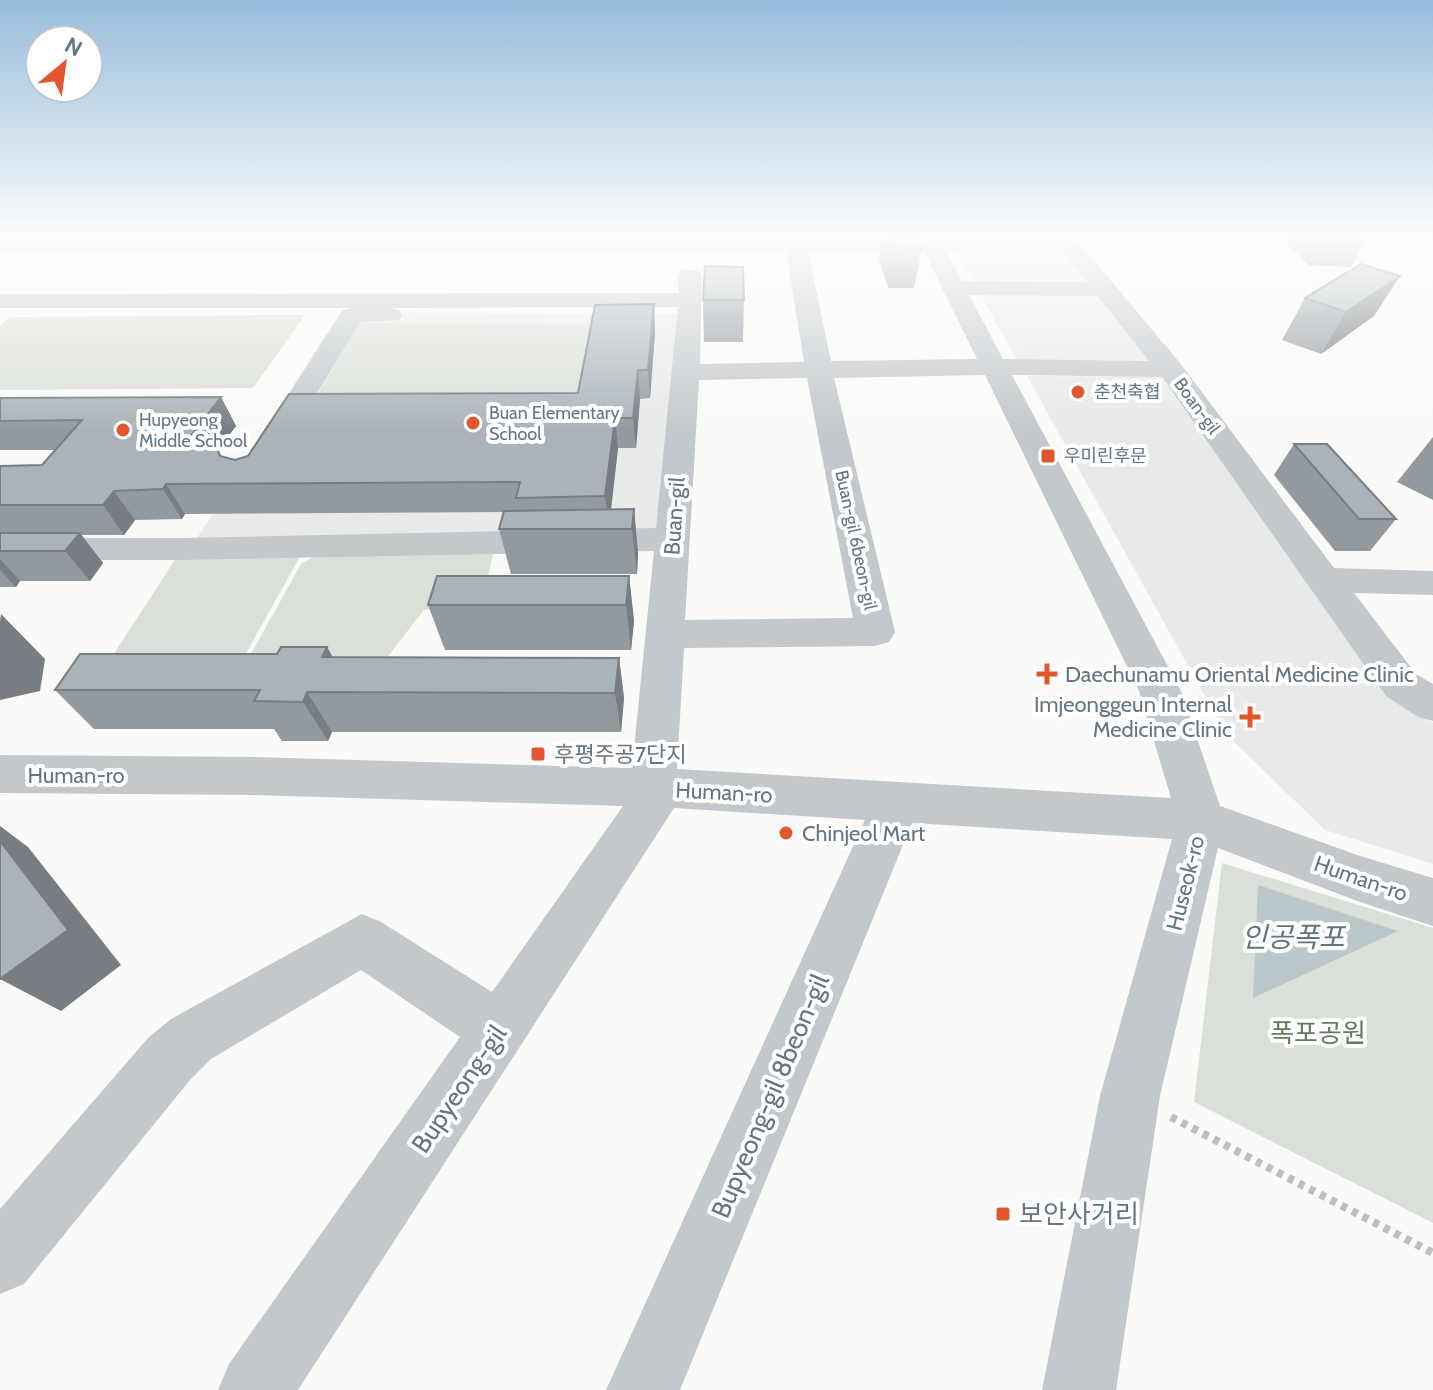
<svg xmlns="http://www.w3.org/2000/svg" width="1433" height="1390" font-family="Cabin,'Noto Sans KR',sans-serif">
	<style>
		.built { fill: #e8e9e9 }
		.green { fill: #dadfd7 }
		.water { fill: #bbc7cb }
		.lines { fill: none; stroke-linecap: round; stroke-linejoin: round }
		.path { stroke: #bbbfc2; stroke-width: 8; stroke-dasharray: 6 6; stroke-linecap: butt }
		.minor { fill: #c3c8cc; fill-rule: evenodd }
		.wall { fill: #929a9f }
		.shaded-wall { fill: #777d82 }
		.building { fill: #aab3b9; stroke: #777d82; stroke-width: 2 }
		.poi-dot { fill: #e4572e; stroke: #fff; stroke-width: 3 }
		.labels { text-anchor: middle; stroke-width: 8; stroke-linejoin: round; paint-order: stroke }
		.far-poi-label { font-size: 18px; fill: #657683; stroke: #fff; text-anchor: start }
		.far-street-label { font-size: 18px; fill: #657683; stroke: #fff }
		.street-label { font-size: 22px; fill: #657683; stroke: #fff }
		.poi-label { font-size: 22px; fill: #657683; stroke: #fff; text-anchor: start }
		.near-park-label { font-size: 26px; fill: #687a64; stroke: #fff }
		.near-street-label { font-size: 26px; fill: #657683; stroke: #fff }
		.near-poi-label { font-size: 26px; fill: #657683; stroke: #fff; text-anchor: start }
		.near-water-label { font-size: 28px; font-style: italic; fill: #60757c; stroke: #fff }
	</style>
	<rect width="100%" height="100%" fill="#fafaf8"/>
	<g class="built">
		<path d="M949 238H1060L1152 362H1018Z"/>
		<path d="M340 312 689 314 663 533 194 543Z"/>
		<path d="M1027 376 1161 377 1387 687 1418 715 1433 723V864L1325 830 1226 734Z"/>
	</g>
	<g class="green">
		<path d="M305 315 253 388 0 390V325L10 317Z"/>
		<path d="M359 323 594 325 576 413H307Z"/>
		<path d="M494 548 484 597 424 610 388 656 314 667 250 656 301 564 326 550Z"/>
		<path d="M303 551 239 666 104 669 180 552Z"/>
		<path d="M1222 863 1433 928V1223L1194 1102Z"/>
	</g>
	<path class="water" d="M1258 885 1398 931 1253 998Z"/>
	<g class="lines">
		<path class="path" d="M1171 1117 1433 1253"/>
		<path class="minor" d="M1075 238 1180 363 1334 568 1433 571V595L1354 593 1416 674 1433 684V721L1418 717 1386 696 1162 377 1012 375 1181 691 1220 806 1360 856 1433 878V926L1360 902 1218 848 1160 1096 1116 1390H1042L1100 1096 1172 839 912 823 680 1390H606L865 820 674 808 298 1390H218L229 1364 460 1037 361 970 211 1059 190 1080 24 1284 0 1294V1209L148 1038 171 1019 362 914 381 922 492 992 623 806 253 795 0 793V755L253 757 632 768 654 551 181 560H0V538H181L656 528 678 307 391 308 399 310 402 315 399 320 360 322 287 443 283 450 272 452 261 450 257 443 343 310 351 308H0V294L679 293 678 275 682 270H698L702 275 700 364 804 362 786 251 0 253V239ZM808 251H924L977 359 831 361ZM946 251H1063L1087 282 962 281ZM969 295 1098 296 1149 361 1003 359ZM985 375 1139 691 1171 798 677 769 684 648 875 646 889 642 895 632 834 378ZM807 378 853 618 685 620 699 380Z"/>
	</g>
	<g class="wall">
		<path d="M882 238H917L922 249 914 288H888L879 259Z"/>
		<path d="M1281 238H1367L1351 267 1309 265Z"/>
		<path d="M1400 276 1374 316 1321 354 1282 340 1305 298Z"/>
		<path d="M703 300H744L743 342H704Z"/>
		<path d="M655 332 650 398 640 399 636 448H618L611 509H634L638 554 637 574H511L499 529 504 512 185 514 182 519 135 520 124 535H81L103 563 90 581H20L16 587H0V466L42 465 56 450H0V398L221 397 236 426 218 450 222 457 235 460 578 393Z"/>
		<path d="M1433 437V500L1397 482Z"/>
		<path d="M1294 444 1396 519 1370 551H1335L1274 475Z"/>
		<path d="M629 576 634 621 631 650H445L428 605Z"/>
		<path d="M327 647 333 658H619L624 698 621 732H332L328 741H282L274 729H94L55 690Z"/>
	</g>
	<g class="shaded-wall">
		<path d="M1400 276 1374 316 1321 354 1346 312Z"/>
		<path d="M654 304 655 332 650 398 648 370Z"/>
		<path d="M638 370 640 399 636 448 633 418Z"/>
		<path d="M221 397 236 426 218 450 237 486 220 456 183 446Z"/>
		<path d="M615 418 618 448 609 526 605 496Z"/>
		<path d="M166 484 185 514 182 519 163 489Z"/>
		<path d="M114 491 135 520 124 535 103 505Z"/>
		<path d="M634 509 638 554 637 574 632 529Z"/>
		<path d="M80 533 103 563 90 581 65 551Z"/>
		<path d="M0 559 20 581 16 587 0 570Z"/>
		<path d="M629 576 634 621 631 650 626 605Z"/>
		<path d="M1 614 45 659 40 691 0 700V621Z"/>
		<path d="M327 647 349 687 322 657Z"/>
		<path d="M619 658 624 698 621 732 615 693Z"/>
		<path d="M307 692 332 732 328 741 303 702Z"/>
		<path d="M0 826 28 847 121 965 61 1011 0 979Z"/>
	</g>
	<g class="building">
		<path d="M890 238H917L922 249 894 248Z"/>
		<path d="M1361 264 1400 276 1346 312 1305 298Z"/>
		<path d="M705 266 743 267 744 300H703Z"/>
		<path d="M654 304 648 370H638L633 418H615L605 496 516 498 520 482 166 484 163 489 114 491 103 505H0V466L42 465 82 420 0 421V398L221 397 183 446 216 445 220 456 235 460 248 456 289 394 578 393 595 305Z"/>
		<path d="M1294 444H1327L1396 519H1359Z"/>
		<path d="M634 509 632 529H499L504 511Z"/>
		<path d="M0 533H80L65 551H0Z"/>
		<path d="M437 576H629L626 605H428Z"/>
		<path d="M281 647H327L322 657 619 658 615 693 307 692 303 702 254 701 260 690H55L80 654H277Z"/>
		<path d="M0 841 68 930 0 979Z"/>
	</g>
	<linearGradient id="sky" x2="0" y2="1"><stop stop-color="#96bcdc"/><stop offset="0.55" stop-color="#fdfdfc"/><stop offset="1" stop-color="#fdfdfc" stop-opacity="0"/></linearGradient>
	<rect width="1433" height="432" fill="url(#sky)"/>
	<g class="poi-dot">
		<circle cx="1078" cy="392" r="8"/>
		<circle cx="473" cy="423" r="8"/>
		<circle cx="123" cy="430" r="8"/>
		<rect x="1040" y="448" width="16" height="16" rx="4"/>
		<path d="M1043 662h8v8h8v8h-8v8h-8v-8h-8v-8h8z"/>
		<path d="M1246 705h8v8h8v8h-8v8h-8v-8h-8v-8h8z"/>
		<rect x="530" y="746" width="16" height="16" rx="4"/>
		<circle cx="786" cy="833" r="8"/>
		<rect x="995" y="1206" width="16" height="16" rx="4"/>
	</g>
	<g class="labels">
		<g class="far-poi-label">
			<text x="1094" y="398">춘천축협</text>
			<text x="489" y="419">Buan Elementary<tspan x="489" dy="21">School</tspan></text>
			<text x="139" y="426">Hupyeong<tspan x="139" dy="21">Middle School</tspan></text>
			<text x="1064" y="462">우미린후문</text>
		</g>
		<g class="far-street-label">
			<text transform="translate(1197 406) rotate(54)" y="6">Boan-gil</text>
			<text transform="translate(856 540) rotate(78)" y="6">Buan-gil 6beon-gil</text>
		</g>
		<g class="street-label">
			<text transform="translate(674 516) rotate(-86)" y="8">Buan-gil</text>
			<text x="76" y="783">Human-ro</text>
			<text transform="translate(724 792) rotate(3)" y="8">Human-ro</text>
			<text transform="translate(1361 878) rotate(19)" y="8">Human-ro</text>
			<text transform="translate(1185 883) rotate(-76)" y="8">Huseok-ro</text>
		</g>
		<g class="poi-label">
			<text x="1065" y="682">Daechunamu Oriental Medicine Clinic</text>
			<text x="1232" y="712" text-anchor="end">Imjeonggeun Internal<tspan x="1232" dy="25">Medicine Clinic</tspan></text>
			<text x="554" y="762">후평주공7단지</text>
			<text x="802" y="841">Chinjeol Mart</text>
		</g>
		<g class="near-park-label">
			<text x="1318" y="1042">폭포공원</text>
		</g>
		<g class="near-street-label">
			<text transform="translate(459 1089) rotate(-56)" y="9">Bupyeong-gil</text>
			<text transform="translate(770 1096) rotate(-67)" y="9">Bupyeong-gil 8beon-gil</text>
		</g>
		<g class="near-poi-label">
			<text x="1019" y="1223">보안사거리</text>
		</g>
		<g class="near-water-label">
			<text x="1293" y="947">인공폭포</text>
		</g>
	</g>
	<g transform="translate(64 64) rotate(29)"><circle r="38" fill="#ffffff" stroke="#c1c8cd" stroke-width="2"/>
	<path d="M0-6L14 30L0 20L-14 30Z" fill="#e4572e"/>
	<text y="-12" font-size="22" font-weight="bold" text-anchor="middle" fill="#657683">N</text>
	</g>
</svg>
